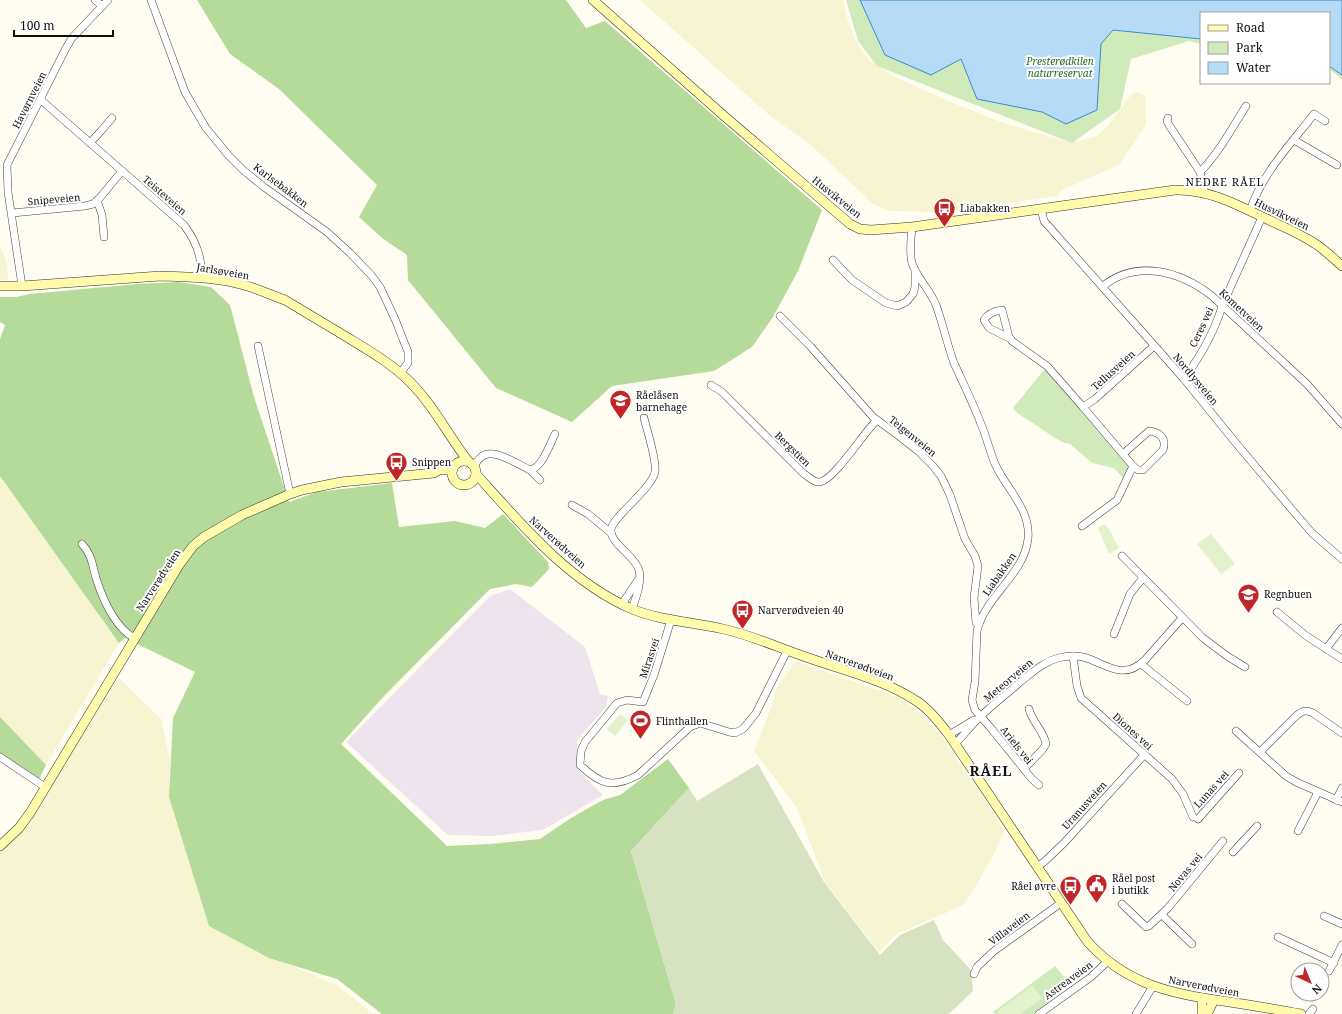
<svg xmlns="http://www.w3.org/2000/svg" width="1342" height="1014" font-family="'Noto Serif',serif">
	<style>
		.industrial { fill: #ede4ee }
		.farmland { fill: #f6f4d1 }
		.green { fill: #d1eaba }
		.forest { fill: #b4db99 }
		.cemetery { fill: #d6e2c1 }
		.pitch { fill: #e3f1cc }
		.water { fill: #b5dbf7; stroke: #3b8dcf }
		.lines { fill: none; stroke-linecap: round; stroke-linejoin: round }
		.street-casing { stroke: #424242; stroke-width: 8 }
		.secondary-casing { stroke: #313131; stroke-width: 10 }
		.street { stroke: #fff; stroke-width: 7 }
		.secondary { stroke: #fffaac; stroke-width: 9 }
		.labels { text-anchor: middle; stroke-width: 4; stroke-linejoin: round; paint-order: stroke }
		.park-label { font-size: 10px; font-style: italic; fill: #2a681e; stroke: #fff }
		.street-label { font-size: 10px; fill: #0f0f0f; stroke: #fff }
		.poi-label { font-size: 10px; fill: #0f0f0f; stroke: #fff; text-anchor: start }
		.neighbourhood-label { font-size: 11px; letter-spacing: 1px; fill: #0f0f0f; stroke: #fff }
		.district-label { font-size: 14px; font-weight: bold; letter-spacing: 1px; fill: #0f0f0f; stroke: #fff }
	</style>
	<rect width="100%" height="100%" fill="#fffdf1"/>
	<path class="industrial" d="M510 589 585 647 600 694 608 696 606 707 577 740 578 770 603 795 543 830 492 836 448 835 346 742 490 596Z"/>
	<g class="farmland">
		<path d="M640 0H843L847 18 855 39 861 50 871 61 893 76 953 103 1001 122 1067 142H1076L1097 136 1108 126 1130 96 1135 92 1145 95 1146 124 1119 165 1062 190 1057 196 946 212 890 211 873 204 813 147 769 115Z"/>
		<path d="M0 245 7 263 8 279 6 280H0Z"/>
		<path d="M0 476 119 643 46 765 0 717Z"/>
		<path d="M796 661 900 698 921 714 939 733 996 816 1004 832 996 850 972 893 962 906 896 934 879 952 825 882 797 808 754 751 771 708 777 687Z"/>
		<path d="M119 678 161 719 170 762 169 797 252 949 337 985 373 1014H0V851L20 833Z"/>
	</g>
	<g class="green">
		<path d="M846 0H1342V79L1329 69V13H1201V44L1189 41 1131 59 1120 109 1072 143 877 66 858 41Z"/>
		<path d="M1045 370 1048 371 1130 465 1124 479 1114 468 1092 463 1070 444C1058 442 1047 432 1036 425 1028 419 1019 416 1013 408L1043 371Z"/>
		<path d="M1055 966 1066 979 1063 983 1065 985 1035 1014H995L993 1012Z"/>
	</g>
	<g class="forest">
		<path d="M197 0H566L586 28 605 21 822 210 798 271 773 317 752 347 714 371 612 386 572 422 496 388 408 280 407 255 382 238 359 217 377 185 279 89 230 54Z"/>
		<path d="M178 282 211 287 230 305 254 397 289 502 317 492 392 483 399 527 455 521 485 528 503 514 548 562 549 569 532 587 516 584 490 589 384 696 341 744 447 846 490 844 540 839 571 818 603 800 620 795 668 759 689 788 631 851 676 1004 673 1014H382L337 979 269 958 209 926 169 797 173 718 195 672 125 638 119 643 0 476V339L5 325 0 322V297H16L30 294 137 284Z"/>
		<path d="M0 717 46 765 38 781 0 753Z"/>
	</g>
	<path class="cemetery" d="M758 764 824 882 880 955 900 935 934 920 943 940 971 970 973 991 949 1014H673L676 1004 631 851 689 788 697 801Z"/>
	<g class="pitch">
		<path d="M1105 524 1109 529 1119 548 1109 554 1098 528Z"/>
		<path d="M1211 534 1235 564 1221 574 1197 544Z"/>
		<path d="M620 714 628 720 615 736 607 729Z"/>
		<path d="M1032 985 1042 998 1021 1014H998L997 1012Z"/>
	</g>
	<path class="water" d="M860 0H1342V75L1329 66V13H1201V39L1113 30 1101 44 1097 110 1066 124 1042 112 977 99 961 59 931 75 885 55Z"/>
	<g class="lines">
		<defs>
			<g id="street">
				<path d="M95 0 102 6"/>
				<path d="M151 0 185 92 196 111 206 128 229 156 243 170 264 187 327 232 350 253 372 276 380 287 395 319 408 352V363L400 373"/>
				<path d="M41 100 184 225C196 241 203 258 201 278"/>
				<path d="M1168 118 1167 121 1169 125 1200 172 1205 193"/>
				<path d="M1294 140 1337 165"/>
				<path d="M90 143 101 131 112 118"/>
				<path d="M1200 172C1219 153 1232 128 1246 106"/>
				<path d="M97 200 102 215 104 237"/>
				<path d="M1041 209 1044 221 1184 379 1235 442 1294 512 1312 533 1342 559"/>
				<path d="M1250 211C1262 173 1291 144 1314 114L1325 121"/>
				<path d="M12 213 85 206 93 204 98 200 122 171"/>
				<path d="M912 227C911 239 909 252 912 263 917 278 930 290 936 305 943 324 947 344 954 363 963 383 973 403 981 424 987 438 990 453 996 466 1008 491 1031 510 1028 539 1024 575 985 596 977 631L975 682 972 700 975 710 990 727 1032 779 1039 785"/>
				<path d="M833 260 852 280 886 303 897 306 906 302 913 294 915 287V270"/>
				<path d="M22 286 8 192 7 165 66 48 72 38 108 0"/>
				<path d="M1103 286C1137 259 1180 271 1212 296L1307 384 1342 424"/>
				<path d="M780 316 810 346 873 417 899 436 918 451 933 466 941 476 950 495 965 539 975 556 978 566 974 598 976 623 979 624"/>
				<path d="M1011 339 989 328 984 320C988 313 994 311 1002 310L1009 337 1012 341 1047 366 1083 407 1095 399 1154 346"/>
				<path d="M258 346 290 494"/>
				<path d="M1184 379C1199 358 1215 331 1222 306L1262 217"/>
				<path d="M711 385 722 392 804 474C809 477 814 483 820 482 835 479 864 432 877 420"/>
				<path d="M1083 407 1133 466 1138 470H1143L1163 450C1167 439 1160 432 1149 431L1123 454"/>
				<path d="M474 466C478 460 481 455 488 454 499 452 520 465 530 470 542 468 550 444 555 434"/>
				<path d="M530 470 540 480"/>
				<path d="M572 505 588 514 611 533"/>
				<path d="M1082 526 1117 500 1133 466"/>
				<path d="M82 544C92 555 92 564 96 578 103 600 114 626 134 638"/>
				<path d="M1122 556 1203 638 1227 656 1245 667"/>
				<path d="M622 604 638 580"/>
				<path d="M632 609C636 598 642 582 639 570 635 556 610 543 611 530 611 518 651 490 655 472 657 460 647 431 644 418"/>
				<path d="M1277 612 1305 635 1342 659"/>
				<path d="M671 620 654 675 643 702 627 700 617 703 585 742 581 751 580 765C600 784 612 789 638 775L690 727 700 723 729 732 735 733 743 729 756 713 787 651"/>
				<path d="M1114 634 1130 594 1143 578"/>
				<path d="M1326 649 1342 628"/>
				<path d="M1073 656 1077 686 1081 698 1172 779 1183 794 1193 817"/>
				<path d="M1141 664 1187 701"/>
				<path d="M1236 731 1286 776 1296 782 1342 802"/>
				<path d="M949 735 974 720"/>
				<path d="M955 744C964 735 971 725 980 717 993 704 1007 694 1020 682 1032 673 1043 662 1058 658 1066 656 1075 655 1083 657 1106 663 1122 682 1145 660L1182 618"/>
				<path d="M1260 752 1296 716C1302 711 1306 709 1313 713L1342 733"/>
				<path d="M0 757 45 787"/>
				<path d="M1024 769 1043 749 1046 744C1044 731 1032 722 1029 709"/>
				<path d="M1336 800 1342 788"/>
				<path d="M1198 819 1239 773"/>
				<path d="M1298 831 1318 792"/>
				<path d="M1233 852 1257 826"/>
				<path d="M1037 867 1044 862 1064 843 1144 755"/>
				<path d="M1122 904 1144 925 1146 927 1149 926 1168 908 1223 841"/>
				<path d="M1162 915 1192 944"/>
				<path d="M1324 916 1342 924"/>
				<path d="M1278 937 1334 963"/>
				<path d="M1329 971 1342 945"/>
				<path d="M974 974 977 967 994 951 1061 903"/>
				<path d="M1039 1014 1091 977 1108 961"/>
				<path d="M1136 1014 1153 986"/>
				<path d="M1309 1014 1313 1009"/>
			</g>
			<g id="secondary">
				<path d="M593 0 723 115 850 224 860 229 871 230 912 227 1175 190C1209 189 1237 205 1267 219 1283 227 1299 233 1314 243 1324 249 1333 258 1342 266"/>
				<path d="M0 286H22L160 276C188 277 217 277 244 285 258 289 271 295 285 300 305 312 325 324 345 336 368 350 391 363 410 382 434 406 448 435 468 461"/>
				<circle cx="464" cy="473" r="12"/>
				<path d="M476 474C521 524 569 582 632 609 661 621 693 622 723 629 751 635 777 647 803 656 842 670 884 679 918 702 930 710 940 723 949 735L1087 941C1124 983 1170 994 1223 1001 1249 1005 1275 1009 1301 1014"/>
				<path d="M0 846 19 828 30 813 179 565 193 546 204 537 242 515 290 494 302 490 341 482 434 473 439 470H452"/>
				<path d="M1202 1014V998"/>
				<path d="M1207 1014 1214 1000"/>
			</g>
		</defs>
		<use href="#street" class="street-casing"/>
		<use href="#secondary" class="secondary-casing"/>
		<use href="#street" class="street"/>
		<use href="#secondary" class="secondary"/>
	</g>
	<defs>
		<symbol id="bus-pin" viewBox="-11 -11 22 30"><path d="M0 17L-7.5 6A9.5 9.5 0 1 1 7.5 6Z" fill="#c22525" stroke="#fff"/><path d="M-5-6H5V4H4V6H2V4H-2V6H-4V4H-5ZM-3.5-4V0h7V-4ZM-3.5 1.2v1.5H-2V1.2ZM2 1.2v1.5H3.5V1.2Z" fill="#fff"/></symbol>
		<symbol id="school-pin" viewBox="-11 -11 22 30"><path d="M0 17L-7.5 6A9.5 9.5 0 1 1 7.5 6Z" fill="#c22525" stroke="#fff"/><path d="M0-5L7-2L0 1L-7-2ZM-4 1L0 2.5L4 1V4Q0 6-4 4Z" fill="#fff"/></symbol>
		<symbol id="stadium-pin" viewBox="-11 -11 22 30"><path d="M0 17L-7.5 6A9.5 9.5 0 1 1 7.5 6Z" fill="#c22525" stroke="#fff"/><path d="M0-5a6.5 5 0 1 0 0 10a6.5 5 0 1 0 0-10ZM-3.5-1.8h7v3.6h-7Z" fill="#fff"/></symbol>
		<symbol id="civic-pin" viewBox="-11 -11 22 30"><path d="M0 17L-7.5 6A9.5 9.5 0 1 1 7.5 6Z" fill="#c22525" stroke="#fff"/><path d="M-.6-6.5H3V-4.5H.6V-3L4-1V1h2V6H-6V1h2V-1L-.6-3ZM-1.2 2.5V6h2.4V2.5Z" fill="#fff"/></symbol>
	</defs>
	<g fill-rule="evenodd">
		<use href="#bus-pin" x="932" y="196" width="25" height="34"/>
		<use href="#school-pin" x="608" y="388" width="25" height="34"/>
		<use href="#bus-pin" x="384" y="450" width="25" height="34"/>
		<use href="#school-pin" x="1236" y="582" width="25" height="34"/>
		<use href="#bus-pin" x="730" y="598" width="25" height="34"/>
		<use href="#stadium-pin" x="628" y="708" width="25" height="34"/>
		<use href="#civic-pin" x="1084" y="872" width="25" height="34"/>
		<use href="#bus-pin" x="1058" y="874" width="25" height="34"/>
	</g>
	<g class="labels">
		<g class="park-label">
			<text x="1060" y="65">Presterødkilen<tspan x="1060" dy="12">naturreservat</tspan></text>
		</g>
		<g class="street-label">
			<text transform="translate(29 100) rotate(-63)" y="4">Havørnveien</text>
			<text transform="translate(281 185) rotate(37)" y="4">Karlsebakken</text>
			<text transform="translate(165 195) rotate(41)" y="4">Teisteveien</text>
			<text transform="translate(837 197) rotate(39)" y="4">Husvikveien</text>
			<text transform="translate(54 199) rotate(-5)" y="4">Snipeveien</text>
			<text transform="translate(1282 214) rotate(26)" y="4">Husvikveien</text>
			<text transform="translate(223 271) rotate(10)" y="4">Jarlsøveien</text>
			<text transform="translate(1242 310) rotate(43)" y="4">Kometveien</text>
			<text transform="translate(1201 327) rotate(-65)" y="4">Ceres vei</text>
			<text transform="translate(1113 370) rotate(-42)" y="4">Tellusveien</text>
			<text transform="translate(1196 379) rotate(50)" y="4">Nordlysveien</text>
			<text transform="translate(913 436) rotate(39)" y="4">Teigenveien</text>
			<text transform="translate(793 449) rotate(44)" y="4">Bergstien</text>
			<text transform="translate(558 542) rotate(42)" y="4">Narverødveien</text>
			<text transform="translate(999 574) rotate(-55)" y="4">Liabakken</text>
			<text transform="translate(158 580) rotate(-57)" y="4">Narverødveien</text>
			<text transform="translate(649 658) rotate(-71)" y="4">Mirasvei</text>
			<text transform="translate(860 665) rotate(20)" y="4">Narverødveien</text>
			<text transform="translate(1008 680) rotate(-40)" y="4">Meteorveien</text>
			<text transform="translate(1133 731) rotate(42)" y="4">Diones vei</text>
			<text transform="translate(1017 745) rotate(52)" y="4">Ariels vei</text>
			<text transform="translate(1211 789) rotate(-48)" y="4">Lunas vei</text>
			<text transform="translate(1084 805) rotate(-48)" y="4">Uranusveien</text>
			<text transform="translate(1185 872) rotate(-50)" y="4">Novas vei</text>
			<text transform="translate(1009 928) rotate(-37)" y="4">Villaveien</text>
			<text transform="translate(1068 980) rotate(-36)" y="4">Astreaveien</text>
			<text transform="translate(1204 986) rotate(11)" y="4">Narverødveien</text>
		</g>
		<g class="poi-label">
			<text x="960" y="212">Liabakken</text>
			<text x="636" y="399">Råelåsen<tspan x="636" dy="12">barnehage</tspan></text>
			<text x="412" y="466">Snippen</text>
			<text x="1264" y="598">Regnbuen</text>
			<text x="758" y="614">Narverødveien 40</text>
			<text x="656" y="725">Flinthallen</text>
			<text x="1112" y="882">Råel post<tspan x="1112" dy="12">i butikk</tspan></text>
			<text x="1056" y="890" text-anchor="end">Råel øvre</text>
		</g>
		<g class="neighbourhood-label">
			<text x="1225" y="186">NEDRE RÅEL</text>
		</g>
		<g class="district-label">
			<text x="991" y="776">RÅEL</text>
		</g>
	</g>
	<rect x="1200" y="12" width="130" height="72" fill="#ffffff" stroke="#9f9f9f"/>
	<rect x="1208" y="25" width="20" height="6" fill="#fffaac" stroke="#9f9f9f"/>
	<text x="1236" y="32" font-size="12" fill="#0f0f0f">Road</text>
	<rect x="1208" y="42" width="20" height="12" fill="#d1eaba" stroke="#9f9f9f"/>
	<text x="1236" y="52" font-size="12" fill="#0f0f0f">Park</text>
	<rect x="1208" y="62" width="20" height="12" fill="#b5dbf7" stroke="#9f9f9f"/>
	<text x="1236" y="72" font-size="12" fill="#0f0f0f">Water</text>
	<g transform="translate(1310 982) rotate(136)"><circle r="19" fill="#ffffff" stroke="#9f9f9f"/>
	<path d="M0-3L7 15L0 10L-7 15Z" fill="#c22525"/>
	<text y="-6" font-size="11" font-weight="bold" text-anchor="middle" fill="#0f0f0f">N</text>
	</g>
	<path d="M14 30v6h99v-6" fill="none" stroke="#0f0f0f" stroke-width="2"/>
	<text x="20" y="30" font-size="12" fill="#0f0f0f" stroke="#ffffff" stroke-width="3" paint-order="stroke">100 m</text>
</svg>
